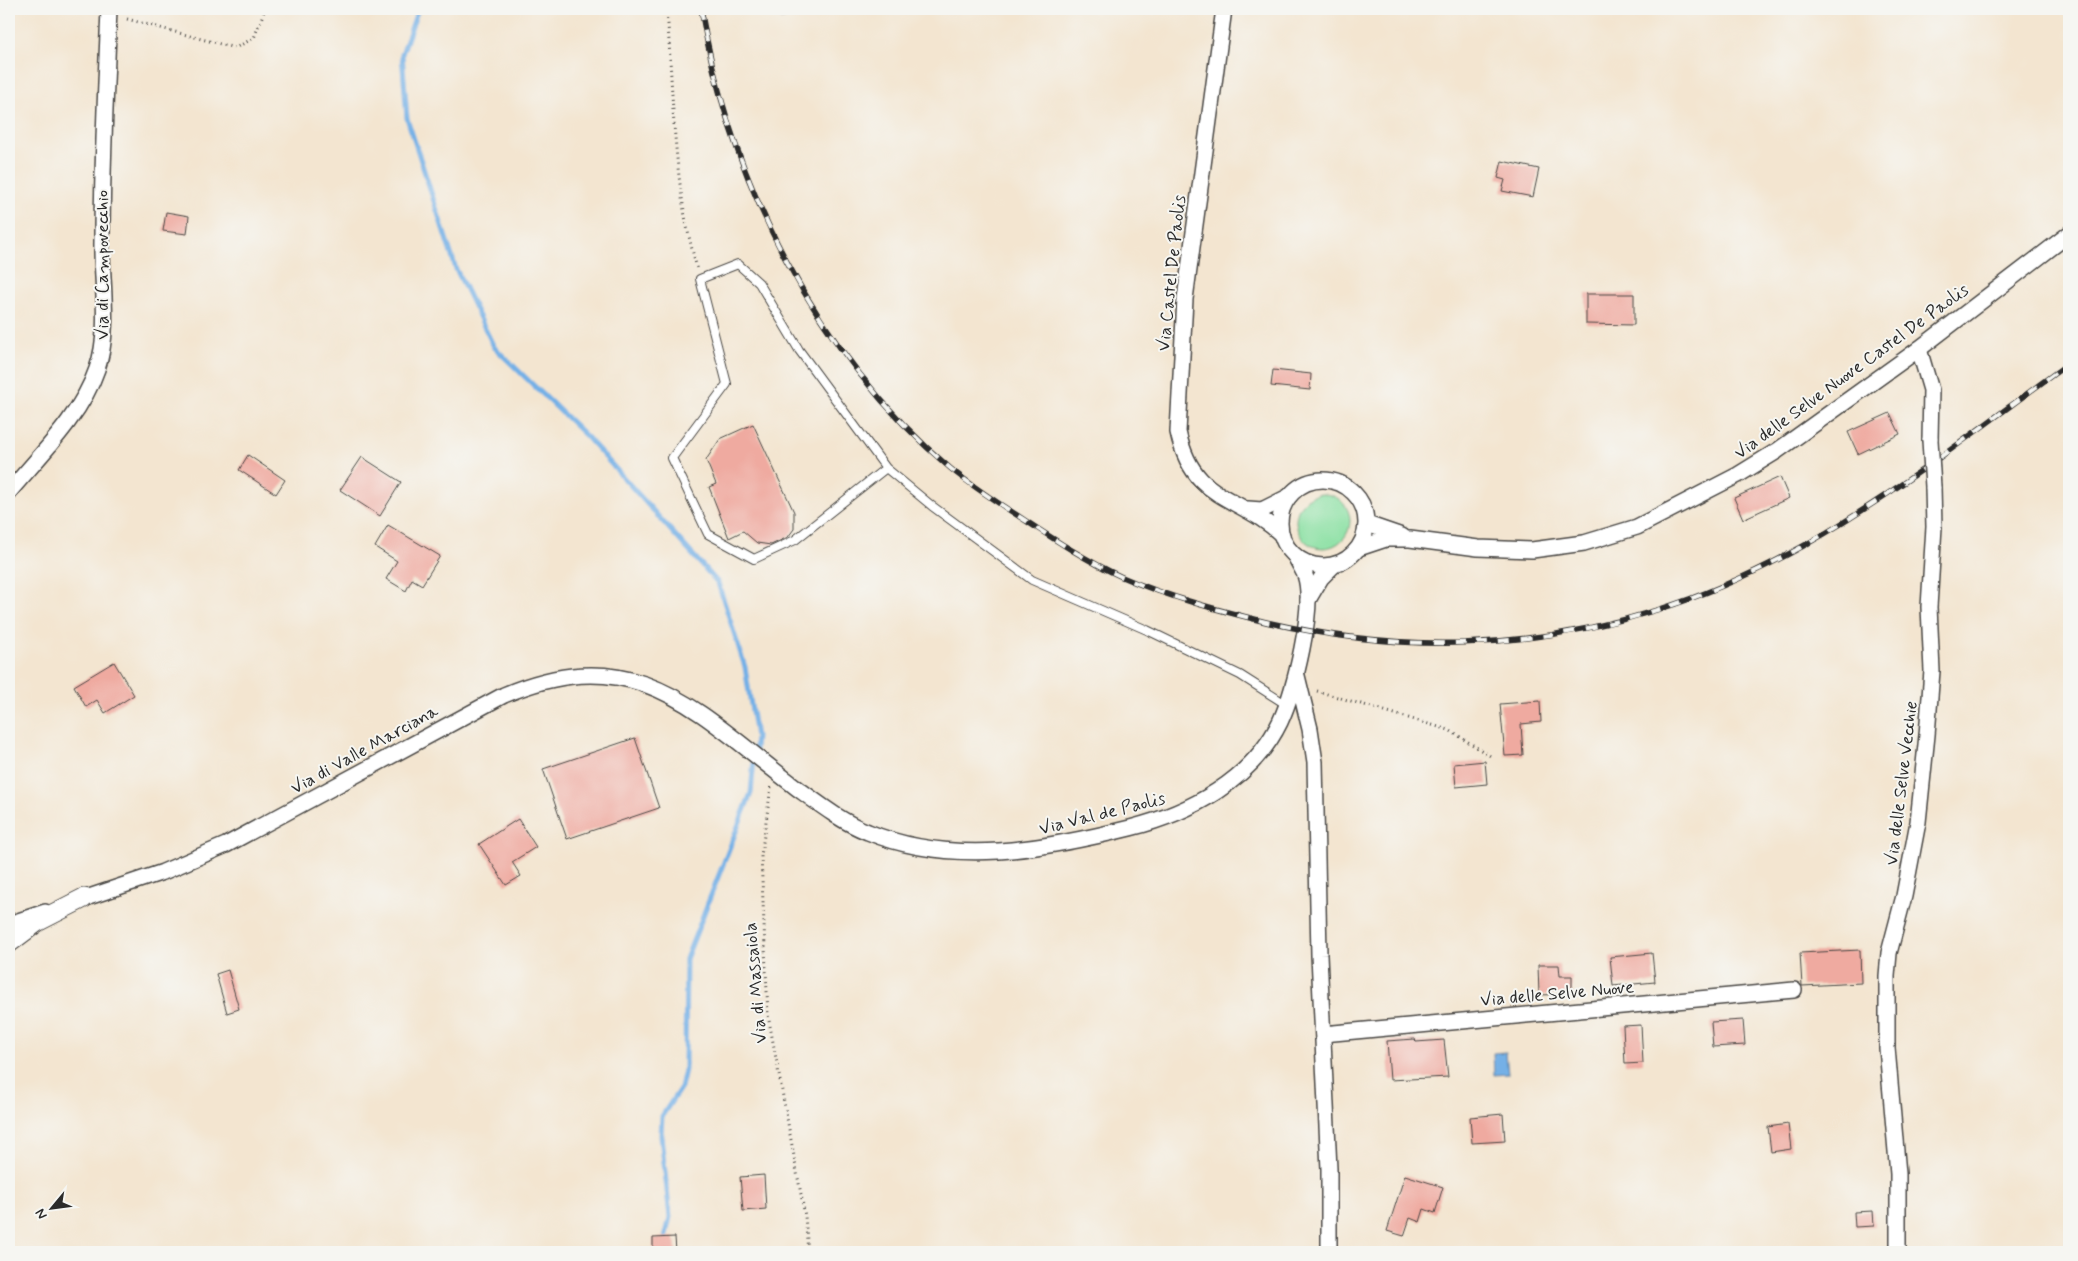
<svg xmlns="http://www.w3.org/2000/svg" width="2078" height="1261" font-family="Mynerve,sans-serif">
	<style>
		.green { fill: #8ae0a3; stroke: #5a8667 }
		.water { fill: #74b0e6; stroke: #506e88 }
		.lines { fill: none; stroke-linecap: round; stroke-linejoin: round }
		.stream { stroke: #74b0e6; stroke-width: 5 }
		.building { fill: #efaaa0 }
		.service-casing { stroke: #494744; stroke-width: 10 }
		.minor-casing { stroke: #494744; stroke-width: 18 }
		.tertiary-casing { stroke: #494744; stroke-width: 21 }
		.path { stroke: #494744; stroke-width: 3; stroke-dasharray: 1 4; stroke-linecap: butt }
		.service { stroke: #fff; stroke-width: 8 }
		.minor { stroke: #fff; stroke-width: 15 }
		.tertiary { stroke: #fff; stroke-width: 19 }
		.rail-casing { stroke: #2b2b2b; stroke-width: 5.5 }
		.rail { stroke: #f6f6f2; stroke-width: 4; stroke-dasharray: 11; stroke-linecap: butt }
		.minor-bridge-casing { stroke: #494744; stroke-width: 18; stroke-linecap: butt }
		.minor-bridge { stroke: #fff; stroke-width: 15 }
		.labels { text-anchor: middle; stroke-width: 4; stroke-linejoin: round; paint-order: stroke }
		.street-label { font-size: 18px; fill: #2b2b2b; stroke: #f6f6f2 }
	</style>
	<rect width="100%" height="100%" fill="#f6f6f2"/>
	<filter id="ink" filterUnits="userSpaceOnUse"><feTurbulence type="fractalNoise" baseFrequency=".02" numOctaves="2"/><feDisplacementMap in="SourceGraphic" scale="10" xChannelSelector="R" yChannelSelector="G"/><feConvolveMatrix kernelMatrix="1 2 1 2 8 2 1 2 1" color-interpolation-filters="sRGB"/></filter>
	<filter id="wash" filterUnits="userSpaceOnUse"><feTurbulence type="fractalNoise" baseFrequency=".0096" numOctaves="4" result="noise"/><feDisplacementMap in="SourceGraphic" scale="20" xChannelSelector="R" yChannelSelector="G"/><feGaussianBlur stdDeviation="1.12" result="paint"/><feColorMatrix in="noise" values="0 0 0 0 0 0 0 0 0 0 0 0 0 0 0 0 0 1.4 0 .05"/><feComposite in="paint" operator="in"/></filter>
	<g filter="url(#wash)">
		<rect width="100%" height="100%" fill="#f3e5d0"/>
		<circle class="green" cx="1323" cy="521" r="27"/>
		<g class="water">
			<path d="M775 9H800L792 16 781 19Z"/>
			<path d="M1506 1052 1508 1074 1494 1075 1493 1053Z"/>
		</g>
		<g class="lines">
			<path class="stream" d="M418 9 402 54 407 118 456 269 494 347 587 437 718 583 745 667 756 737 751 793 686 959 685 1070 681 1087 662 1116 661 1136 670 1217 662 1252"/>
		</g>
		<g id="blocks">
			<g class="building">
				<path d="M1502 161 1539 169 1533 197 1502 191 1505 180 1498 178Z"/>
				<path d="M166 212 189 216 187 234 163 231Z"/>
				<path d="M1586 294H1634V325L1586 324Z"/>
				<path d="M1273 370 1311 374 1310 390 1271 386Z"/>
				<path d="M1890 413 1900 434 1858 454 1848 432Z"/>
				<path d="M753 424 794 512V529L788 537 771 545 757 543 743 531 729 538 709 487 716 484 706 460 720 439Z"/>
				<path d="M248 455 285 480 276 494 239 470Z"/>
				<path d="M362 457 401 482 380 516 340 490Z"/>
				<path d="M1780 477 1789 498 1743 519 1734 498Z"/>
				<path d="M388 525 440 556 422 585 412 579 406 591 386 579 397 561 375 547Z"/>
				<path d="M114 662 134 695 105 713 97 700 86 707 74 686Z"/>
				<path d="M1540 701 1541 722 1521 724 1523 755 1505 756 1500 704Z"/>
				<path d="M635 738 659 808 567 839 543 769Z"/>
				<path d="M1485 761 1487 784 1456 787 1454 764Z"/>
				<path d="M518 819 536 847 512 862 521 876 506 885 479 844Z"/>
				<path d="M1860 950 1861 983 1802 986 1800 953Z"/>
				<path d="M1652 953 1655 982 1613 986 1610 957Z"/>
				<path d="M1538 965H1559L1560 976H1572V994L1539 995Z"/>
				<path d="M228 970 239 1009 227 1013 216 974Z"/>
				<path d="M1743 1020 1745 1045 1713 1047 1711 1022Z"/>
				<path d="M1641 1025 1643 1063 1625 1064 1623 1026Z"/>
				<path d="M1415 1039 1416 1042 1444 1040 1448 1077 1390 1080 1387 1041Z"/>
				<path d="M1503 1114 1505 1141 1472 1143 1470 1117Z"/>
				<path d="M1788 1124 1791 1149 1771 1152 1768 1127Z"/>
				<path d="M764 1175 766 1209 743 1211 740 1177Z"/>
				<path d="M1405 1175 1443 1187 1435 1213 1424 1209 1420 1222 1410 1218 1404 1236 1387 1231Z"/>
				<path d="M1873 1211 1874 1226 1855 1227 1854 1212Z"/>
				<path d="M675 1237 676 1252H653V1238Z"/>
			</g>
		</g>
	</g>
	<g filter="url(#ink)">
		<use href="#blocks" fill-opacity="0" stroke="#494744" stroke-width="1"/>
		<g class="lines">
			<defs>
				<path id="service" d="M886 468 795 540 754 559 708 534 672 458 727 384 700 279 738 264 759 283 799 350 886 468 932 506 1032 580 1147 630 1240 675 1287 705"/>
				<g id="minor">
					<path d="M1224 9 1185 299 1178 432C1193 502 1238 494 1282 535"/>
					<path d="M1919 349 1931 390 1930 440"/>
					<circle cx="1323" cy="523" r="43"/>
					<path d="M9 492C40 455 81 416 97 369 111 329 101 282 102 241 102 163 106 86 109 9"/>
					<path d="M1248 509 1262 510 1288 497"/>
					<path d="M1367 524 1402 536"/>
					<path d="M1359 548 1386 539H1410L1478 548 1532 550 1584 543 1637 527 1738 475 1777 451 1919 349 2069 234"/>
					<path d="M1308 600 1321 578 1334 565"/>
					<path d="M1297 676 1310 729 1315 762 1319 955 1329 1169V1252"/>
					<path d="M74 902 163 872 226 845 504 695C638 638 698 713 797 788 819 804 842 822 868 832 953 867 1045 849 1130 828 1190 813 1252 780 1280 722 1294 692 1316 606 1305 575 1302 568 1298 562 1295 556"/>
					<path d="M9 924 45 912"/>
					<path d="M1323 1034 1794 990"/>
					<path d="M1898 1252V1174L1887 1048V976L1889 953 1904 896 1918 822 1927 735 1932 671 1929 607 1934 527 1933 487"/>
				</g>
				<path id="tertiary" d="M9 943 37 922 84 898"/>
			</defs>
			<use href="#service" class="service-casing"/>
			<use href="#minor" class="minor-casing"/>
			<use href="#tertiary" class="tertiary-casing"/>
			<g class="path">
				<path d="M667 9C673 95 673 185 697 268"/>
				<path d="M127 19 235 48 254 38 265 9"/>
				<path d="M1317 691 1449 730 1492 757"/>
				<path d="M771 787 761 856 768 1015 805 1216 808 1252"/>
			</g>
			<use href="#service" class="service"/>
			<use href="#minor" class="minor"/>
			<use href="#tertiary" class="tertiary"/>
			<defs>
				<path id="rail" d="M701 9C730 181 816 354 950 468 973 487 998 503 1023 519 1055 540 1087 561 1122 577 1168 597 1218 610 1266 622 1401 653 1528 651 1660 609 1814 561 1940 456 2069 363"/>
			</defs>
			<use href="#rail" class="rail-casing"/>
			<use href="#rail" class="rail"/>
			<defs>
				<path id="minor-bridge" d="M1930 440 1933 487"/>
			</defs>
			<use href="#minor-bridge" class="minor-bridge-casing"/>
			<use href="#minor-bridge" class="minor-bridge"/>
		</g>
	</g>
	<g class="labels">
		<g class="street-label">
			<text transform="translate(102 265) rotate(-90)" y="6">Via di Campovecchio</text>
			<text transform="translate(1171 273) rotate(-84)" y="6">Via Castel De Paolis</text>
			<text transform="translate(1851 371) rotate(-36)" y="6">Via delle Selve Nuove Castel De Paolis</text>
			<text transform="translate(364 749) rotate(-29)" y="6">Via di Valle Marciana</text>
			<text transform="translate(1901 783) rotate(-83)" y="6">Via delle Selve Vecchie</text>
			<text transform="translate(1102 813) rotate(-14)" y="6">Via Val de Paolis</text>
			<text transform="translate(755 983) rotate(-95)" y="6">Via di Massaiola</text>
			<text transform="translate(1557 993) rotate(-5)" y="6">Via delle Selve Nuove</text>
		</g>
	</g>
	<rect width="2078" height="1261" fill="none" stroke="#f6f6f2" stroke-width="30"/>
	<g transform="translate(52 1208) rotate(241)" stroke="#f6f6f2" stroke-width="4" paint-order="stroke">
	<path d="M0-4L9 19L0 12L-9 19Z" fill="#2b2b2b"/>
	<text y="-8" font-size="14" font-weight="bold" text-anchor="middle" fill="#2b2b2b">N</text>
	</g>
</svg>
